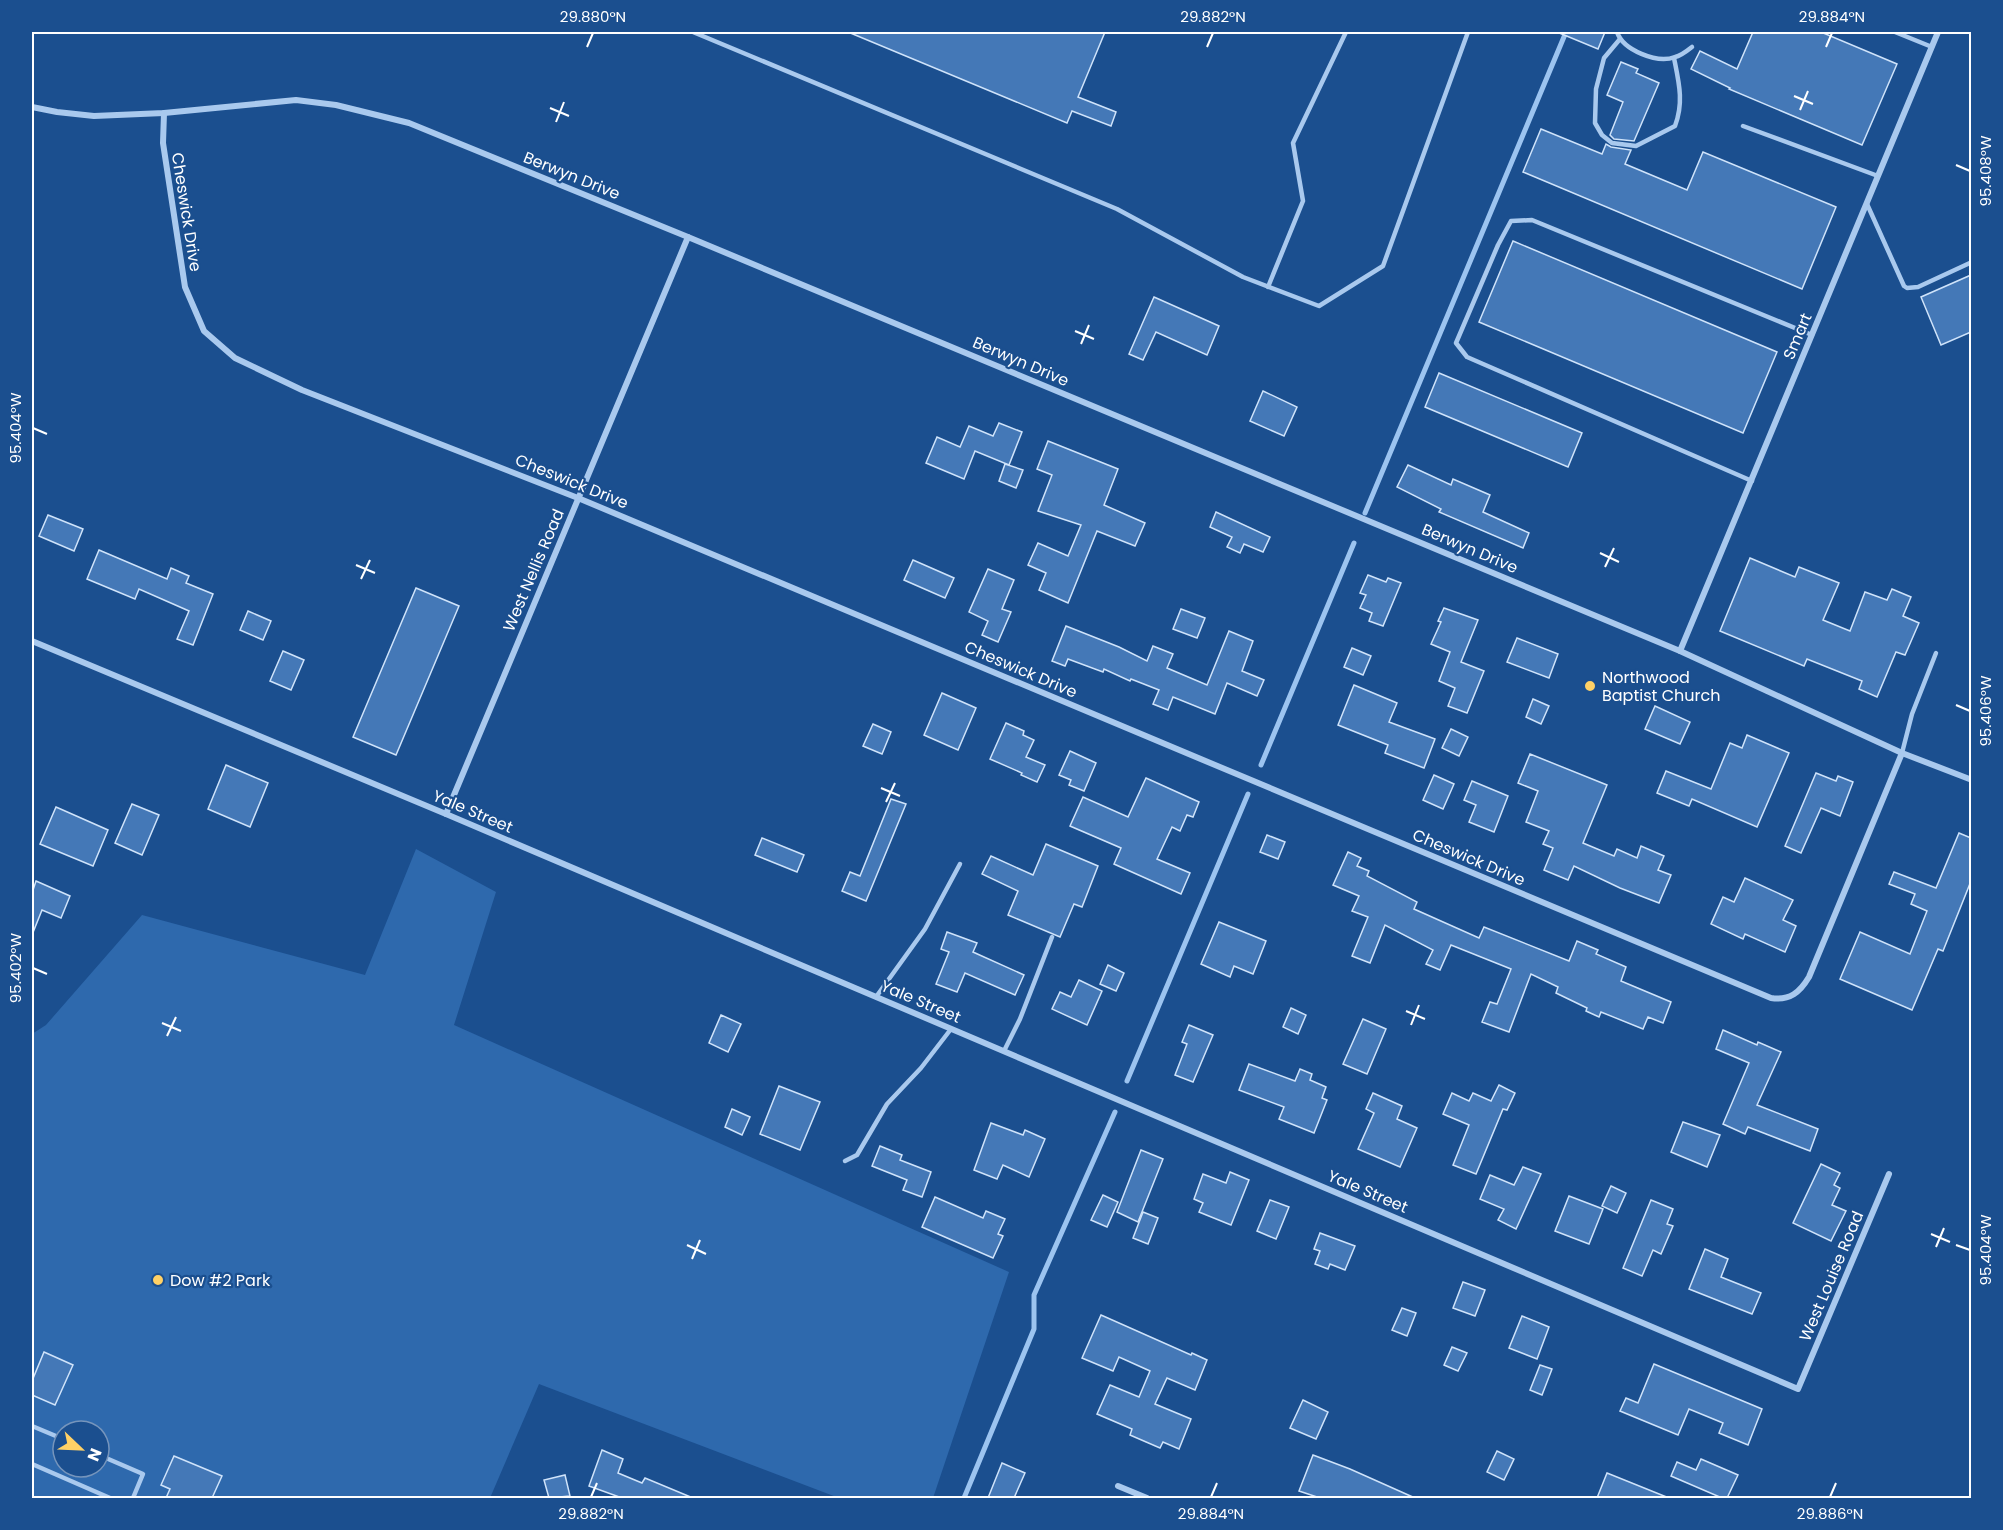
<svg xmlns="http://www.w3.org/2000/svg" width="2003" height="1530" font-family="Poppins,sans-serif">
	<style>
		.green { fill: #2e69ad; fill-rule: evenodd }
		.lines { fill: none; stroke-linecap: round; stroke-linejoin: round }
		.stream { stroke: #9cc4f0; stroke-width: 5 }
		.building { fill: #4478b7; stroke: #cfe3fa; stroke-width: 1.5 }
		.service { stroke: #a9c9ee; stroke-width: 4.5 }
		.minor { stroke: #a9c9ee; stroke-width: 6 }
		.ticks { fill: none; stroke: #fff; stroke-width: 2 }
		.poi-dot { fill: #ffd166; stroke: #1b4f8f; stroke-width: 2 }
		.labels { text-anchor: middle; stroke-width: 4.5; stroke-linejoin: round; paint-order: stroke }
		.street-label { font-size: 16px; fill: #fff; stroke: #1b4f8f }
		.poi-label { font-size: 16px; fill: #fff; stroke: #1b4f8f; text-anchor: start }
		.neatline { fill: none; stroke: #fff; stroke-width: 2 }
		.ticks-label { font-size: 15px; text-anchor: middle; fill: #fff }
	</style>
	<rect width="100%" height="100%" fill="#1b4f8f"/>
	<path class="green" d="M416 849 496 892 454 1025 1009 1272 933 1498H839L539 1384 490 1498H40L32 1495V1034L46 1025 142 915 365 975ZM63 1431H99V1467H63Z"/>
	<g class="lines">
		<g class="stream">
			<path d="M1365 513 1566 32"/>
			<path d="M1261 765 1354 543"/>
			<path d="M1127 1081 1248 794"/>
			<path d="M964 1498 1034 1329V1295L1115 1112"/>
		</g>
	</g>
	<g class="building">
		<path d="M848 32H1105L1078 97 1116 112 1111 126 1072 111 1067 123Z"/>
		<path d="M1557 32H1605L1598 49Z"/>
		<path d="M1753 32H1821L1897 64 1862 145 1729 89 1730 88 1691 69 1700 51 1737 69Z"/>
		<path d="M1621 62 1638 69 1636 73 1659 83 1634 141 1614 139 1610 135 1623 102 1607 95Z"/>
		<path d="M1541 129 1602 154 1606 144 1611 147 1631 150 1625 164 1687 190 1703 152 1836 207 1802 289 1523 172Z"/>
		<path d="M1513 241 1777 352 1743 433 1479 322Z"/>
		<path d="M1971 275V332L1941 345 1921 297Z"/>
		<path d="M1154 297 1219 326 1207 355 1156 332 1143 360 1129 354Z"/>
		<path d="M1439 373 1582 433 1568 467 1425 407Z"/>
		<path d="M1263 391 1297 407 1284 436 1250 421Z"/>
		<path d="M999 423 1022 432 1009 465 975 451 964 479 926 463 937 437 960 447 969 426 993 436Z"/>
		<path d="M1048 441 1118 469 1104 505 1145 523 1135 546 1097 531 1068 603 1039 590 1046 573 1028 565 1038 543 1068 556 1081 525 1038 511 1052 475 1037 469Z"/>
		<path d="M1005 464 1023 470 1016 488 999 481Z"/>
		<path d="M1408 465 1451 485 1453 479 1490 495 1483 512 1529 533 1523 548 1439 512 1441 509 1397 487Z"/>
		<path d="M1216 512 1270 537 1263 552 1244 544 1240 553 1227 547 1232 537 1210 527Z"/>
		<path d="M48 515 83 529 74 551 39 536Z"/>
		<path d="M99 550 167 579 171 568 189 576 186 583 213 594 193 645 177 639 189 611 139 589 135 599 87 579Z"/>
		<path d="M1750 558 1795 577 1799 567 1839 583 1823 620 1850 631 1865 592 1887 600 1892 589 1911 597 1903 616 1919 623 1905 655 1896 652 1877 697 1859 689 1862 681 1807 659 1804 666 1720 631Z"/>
		<path d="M913 560 954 578 945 598 904 580Z"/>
		<path d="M988 569 1014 580 1002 609 1011 612 998 642 982 635 988 621 969 612Z"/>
		<path d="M1368 575 1386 582 1388 578 1401 583 1383 626 1369 621 1372 613 1360 608 1366 595 1360 593Z"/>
		<path d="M416 588 459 606 396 755 353 737Z"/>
		<path d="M1444 608 1478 620 1461 662 1484 671 1467 713 1448 706 1455 688 1439 681 1450 652 1431 644 1441 622 1438 621Z"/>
		<path d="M1181 609 1205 618 1197 638 1173 629Z"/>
		<path d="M248 611 271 621 263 640 240 630Z"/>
		<path d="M1066 626 1119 647 1147 661 1153 646 1173 654 1167 668 1207 685 1229 631 1253 641 1242 671 1264 680 1257 696 1227 683 1215 714 1173 697 1168 710 1153 704 1159 690 1131 679 1130 681 1104 669 1103 672 1068 659 1065 666 1052 661Z"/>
		<path d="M1517 638 1558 654 1549 678 1507 662Z"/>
		<path d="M1352 648 1371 656 1363 675 1344 667Z"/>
		<path d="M283 651 304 660 291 690 270 681Z"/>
		<path d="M1354 685 1397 703 1389 722 1435 739 1424 768 1385 753 1388 745 1338 725Z"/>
		<path d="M942 693 976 708 958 750 924 735Z"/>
		<path d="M1533 699 1549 706 1541 724 1526 717Z"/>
		<path d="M1655 706 1690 722 1680 744 1645 729Z"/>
		<path d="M1006 723 1024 731 1023 735 1034 740 1026 757 1045 765 1037 782 1021 775 1022 773 990 759Z"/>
		<path d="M873 724 891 732 882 754 863 746Z"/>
		<path d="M1451 729 1468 737 1459 756 1442 748Z"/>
		<path d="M1747 735 1789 753 1757 827 1692 799 1689 806 1657 793 1666 771 1711 789 1730 743 1742 748Z"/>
		<path d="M1070 751 1096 763 1084 791 1069 785 1071 780 1059 775Z"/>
		<path d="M1530 754 1607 785 1583 843 1614 856 1617 849 1637 858 1641 846 1664 856 1658 870 1671 875 1659 903 1620 888 1574 866 1568 880 1544 870 1553 848 1543 844 1549 831 1526 822 1538 791 1518 783Z"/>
		<path d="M226 765 268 783 250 827 208 809Z"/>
		<path d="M1816 773 1836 781 1838 776 1853 782 1840 816 1821 808 1801 853 1785 846Z"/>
		<path d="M1434 775 1454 784 1443 809 1423 800Z"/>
		<path d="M1146 778 1199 802 1193 817 1187 815 1180 831 1172 827 1157 859 1190 873 1181 894 1114 864 1121 848 1070 826 1083 797 1128 817Z"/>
		<path d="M1472 781 1508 796 1494 832 1469 822 1476 805 1464 800Z"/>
		<path d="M891 799 906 804 866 901 842 891 850 872 860 876Z"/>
		<path d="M132 804 159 815 142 855 115 843Z"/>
		<path d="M56 807 108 830 93 866 40 844Z"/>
		<path d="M1959 833 1971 838V881L1943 951 1938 949 1912 1010 1840 979 1860 932 1910 954 1927 911 1911 904 1915 894 1889 884 1894 872 1936 888Z"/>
		<path d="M1267 835 1285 842 1278 859 1260 852Z"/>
		<path d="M762 838 804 855 797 872 755 855Z"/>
		<path d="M1046 844 1098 866 1082 907 1074 904 1060 937 1008 915 1018 891 982 874 991 856 1033 875Z"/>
		<path d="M1348 852 1361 858 1357 866 1369 871 1367 876 1417 902 1414 909 1479 938 1484 927 1569 961 1577 941 1598 950 1596 954 1626 967 1621 981 1671 1002 1663 1023 1648 1017 1643 1029 1601 1012 1599 1017 1586 1011 1587 1008 1556 993 1558 987 1531 974 1509 1032 1482 1022 1490 1002 1497 1004 1511 969 1451 945 1440 970 1426 964 1433 950 1385 925 1370 963 1352 956 1368 917 1352 911 1359 896 1333 885Z"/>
		<path d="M1745 878 1793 900 1783 920 1796 926 1785 952 1745 934 1743 939 1711 924 1723 897 1734 902Z"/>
		<path d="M36 881 70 896 61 918 42 910 32 935V893Z"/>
		<path d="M1219 922 1266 941 1253 974 1234 966 1230 977 1201 964Z"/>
		<path d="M947 932 977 943 973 952 1024 975 1015 995 965 973 957 992 936 984 949 952 941 949Z"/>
		<path d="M1108 965 1124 973 1116 991 1100 984Z"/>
		<path d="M1079 980 1102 991 1087 1025 1052 1009 1060 992 1071 997Z"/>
		<path d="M1291 1008 1306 1015 1298 1034 1283 1027Z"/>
		<path d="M721 1015 741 1024 728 1052 709 1043Z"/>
		<path d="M1363 1019 1386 1029 1367 1074 1343 1064Z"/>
		<path d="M1189 1025 1213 1035 1193 1082 1175 1075 1187 1044 1182 1042Z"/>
		<path d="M1723 1030 1757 1045 1758 1042 1781 1052 1757 1105 1818 1129 1810 1151 1748 1127 1745 1134 1723 1124 1749 1063 1716 1049Z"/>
		<path d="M1249 1064 1295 1081 1300 1069 1312 1074 1310 1080 1326 1087 1322 1098 1327 1100 1314 1133 1279 1119 1284 1107 1239 1090Z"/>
		<path d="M1499 1085 1515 1093 1507 1110 1503 1109 1476 1174 1453 1165 1469 1125 1443 1114 1452 1093 1469 1101 1473 1093 1491 1101Z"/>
		<path d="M779 1086 820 1102 800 1150 760 1134Z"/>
		<path d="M1373 1093 1402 1106 1397 1119 1417 1128 1400 1167 1358 1149 1374 1113 1366 1109Z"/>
		<path d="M732 1109 750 1117 742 1135 725 1127Z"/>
		<path d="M1683 1122 1720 1135 1707 1167 1671 1152Z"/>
		<path d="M991 1123 1023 1135 1025 1130 1045 1139 1029 1177 1003 1165 997 1179 974 1170Z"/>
		<path d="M880 1146 902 1155 900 1160 931 1172 922 1197 903 1190 907 1180 872 1166Z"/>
		<path d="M1141 1150 1163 1159 1138 1222 1117 1212Z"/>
		<path d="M1821 1164 1840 1173 1834 1185 1840 1188 1832 1205 1846 1211 1831 1241 1793 1223Z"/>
		<path d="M1523 1167 1541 1174 1516 1229 1498 1220 1504 1209 1480 1199 1490 1175 1514 1185Z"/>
		<path d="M1230 1172 1249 1180 1231 1225 1199 1212 1203 1203 1194 1199 1203 1174 1226 1183Z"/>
		<path d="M1611 1186 1626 1193 1617 1213 1602 1206Z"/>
		<path d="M1103 1195 1118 1202 1107 1227 1091 1220Z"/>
		<path d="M1569 1196 1603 1209 1589 1244 1555 1231Z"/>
		<path d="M935 1197 983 1218 986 1211 1005 1219 998 1234 1003 1236 993 1258 922 1227Z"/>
		<path d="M1270 1200 1289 1207 1276 1239 1257 1231Z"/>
		<path d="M1651 1200 1673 1209 1667 1224 1673 1226 1661 1254 1653 1250 1642 1276 1623 1268Z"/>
		<path d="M1143 1212 1158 1218 1148 1244 1133 1238Z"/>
		<path d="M1320 1233 1355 1246 1345 1270 1330 1264 1328 1269 1315 1264 1320 1251 1314 1249Z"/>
		<path d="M1705 1249 1728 1259 1721 1277 1761 1293 1752 1314 1689 1289Z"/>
		<path d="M1463 1282 1485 1290 1475 1316 1453 1308Z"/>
		<path d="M1402 1308 1416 1313 1407 1336 1392 1330Z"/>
		<path d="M1101 1315 1191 1355 1192 1353 1207 1360 1195 1390 1167 1378 1155 1404 1191 1419 1179 1449 1163 1442 1160 1448 1130 1435 1132 1429 1097 1414 1110 1385 1139 1397 1150 1371 1119 1357 1113 1371 1082 1358Z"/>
		<path d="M1522 1316 1549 1327 1537 1359 1509 1348Z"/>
		<path d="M1452 1347 1467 1353 1458 1371 1444 1365Z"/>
		<path d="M44 1352 73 1365 55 1405 32 1395V1381Z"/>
		<path d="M1654 1364 1762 1409 1748 1445 1719 1433 1723 1423 1689 1409 1678 1435 1620 1411 1626 1398 1638 1403Z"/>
		<path d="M1540 1365 1552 1369 1542 1395 1530 1390Z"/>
		<path d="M1303 1400 1328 1412 1316 1439 1290 1428Z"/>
		<path d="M602 1450 623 1459 618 1473 642 1483 645 1478 693 1498H622L589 1486Z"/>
		<path d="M1497 1451 1514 1459 1504 1480 1487 1472Z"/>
		<path d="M1313 1455 1350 1469 1415 1498H1320L1299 1491Z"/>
		<path d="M174 1456 222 1476 212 1498H166L170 1489 161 1485Z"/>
		<path d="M1701 1459 1738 1475 1727 1498H1722L1671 1476 1677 1462 1696 1470Z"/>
		<path d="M1002 1463 1025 1473 1014 1498H988Z"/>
		<path d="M1607 1473 1669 1498H1597Z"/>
		<path d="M565 1475 570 1496 549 1498 544 1480Z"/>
	</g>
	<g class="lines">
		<g class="service">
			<path d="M693 32 1117 209 1243 277 1319 306 1383 266 1468 32"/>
			<path d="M1617 32C1623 50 1657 64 1675 57 1681 56 1687 51 1692 47"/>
			<path d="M1895 32 1932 47"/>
			<path d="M1620 39 1604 58 1596 89 1595 123 1602 135 1612 143 1636 146 1675 126C1684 102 1679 83 1674 58"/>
			<path d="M1743 126 1878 176"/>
			<path d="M1867 204 1904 286 1907 288 1918 287 1972 262"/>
			<path d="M1268 287 1303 201 1293 143 1346 32"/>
			<path d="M1752 481 1467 357 1456 343 1498 245 1511 221 1532 220 1812 335"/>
			<path d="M1902 753 1912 714 1936 653"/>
			<path d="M876 997 925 929 960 864"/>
			<path d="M1004 1051 1020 1019 1052 937"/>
			<path d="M845 1161 857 1155 887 1104 921 1068 951 1029"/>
			<path d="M32 1426 63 1439"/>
			<path d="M99 1455 143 1474 133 1498"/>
			<path d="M32 1464 110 1498"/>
		</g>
		<g class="minor">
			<path d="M32 107 57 112 94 116 164 113 296 100 336 105 409 123 688 237 1680 651 1902 753 1972 780"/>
			<path d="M164 113 163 143 185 287 204 331 235 358 302 390 578 498 1771 998C1790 1001 1800 992 1809 977L1902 753"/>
			<path d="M32 641 446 814 1798 1389 1889 1174"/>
			<path d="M1680 651 1938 32"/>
			<path d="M446 814 688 237"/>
			<path d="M1118 1486 1147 1498"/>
		</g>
	</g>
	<path class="ticks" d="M587 47 593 33M1207 47 1213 33M1826 47 1832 33M1794 96 1813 104M550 108 569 116M1800 110 1808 91M556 122 564 102M1956 165 1970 171M1075 331 1094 339M1081 344 1089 325M33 428 47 434M1600 553 1619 562M356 565 375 573M1605 567 1614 548M361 579 370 560M1956 705 1970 711M881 788 900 796M886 802 895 783M33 968 47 974M1406 1011 1425 1019M162 1023 181 1031M1411 1025 1419 1005M167 1036 176 1017M1931 1234 1950 1242M687 1245 706 1254M1956 1245 1970 1250M1936 1247 1944 1228M692 1259 700 1240M591 1497 597 1483M1211 1497 1217 1483M1830 1497 1836 1483"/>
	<g class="poi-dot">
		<circle cx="1590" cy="686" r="6"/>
		<circle cx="158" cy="1280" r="6"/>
	</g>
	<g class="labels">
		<g class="street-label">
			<text transform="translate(572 175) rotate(22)" y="6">Berwyn Drive</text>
			<text transform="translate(187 212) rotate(81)" y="6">Cheswick Drive</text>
			<text transform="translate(1797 336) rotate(-67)" y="6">Smart</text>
			<text transform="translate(1021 361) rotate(23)" y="6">Berwyn Drive</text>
			<text transform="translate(572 481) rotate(22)" y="6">Cheswick Drive</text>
			<text transform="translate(1470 548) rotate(23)" y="6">Berwyn Drive</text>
			<text transform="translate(533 570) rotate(-67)" y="6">West Nellis Road</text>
			<text transform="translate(1021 669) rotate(23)" y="6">Cheswick Drive</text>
			<text transform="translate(473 811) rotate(23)" y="6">Yale Street</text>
			<text transform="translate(1469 857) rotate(23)" y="6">Cheswick Drive</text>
			<text transform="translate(921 1001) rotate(23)" y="6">Yale Street</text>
			<text transform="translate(1368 1191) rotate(23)" y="6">Yale Street</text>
			<text transform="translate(1831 1276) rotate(-67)" y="6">West Louise Road</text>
		</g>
		<g class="poi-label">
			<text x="1602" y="683">Northwood<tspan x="1602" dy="18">Baptist Church</tspan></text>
			<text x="170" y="1286">Dow #2 Park</text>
		</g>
	</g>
	<rect width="2003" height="1530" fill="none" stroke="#1b4f8f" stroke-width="66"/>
	<g transform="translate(81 1449) rotate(113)"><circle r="28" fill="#1b4f8f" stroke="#7695bc" stroke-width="1.5"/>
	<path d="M0-4.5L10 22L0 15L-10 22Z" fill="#ffd166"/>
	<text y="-9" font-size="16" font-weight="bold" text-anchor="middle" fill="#ffffff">N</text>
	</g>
	<rect x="33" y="33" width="1937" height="1464" class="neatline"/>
	<g class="ticks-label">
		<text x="593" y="22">29.880°N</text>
		<text x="1213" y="22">29.882°N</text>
		<text x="1832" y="22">29.884°N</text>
		<text transform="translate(1986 171) rotate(-90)" y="5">95.408°W</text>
		<text transform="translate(16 428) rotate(-90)" y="5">95.404°W</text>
		<text transform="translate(1986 711) rotate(-90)" y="5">95.406°W</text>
		<text transform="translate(16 968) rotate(-90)" y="5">95.402°W</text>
		<text transform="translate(1986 1250) rotate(-90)" y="5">95.404°W</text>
		<text x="591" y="1519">29.882°N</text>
		<text x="1211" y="1519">29.884°N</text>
		<text x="1830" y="1519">29.886°N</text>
	</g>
</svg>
